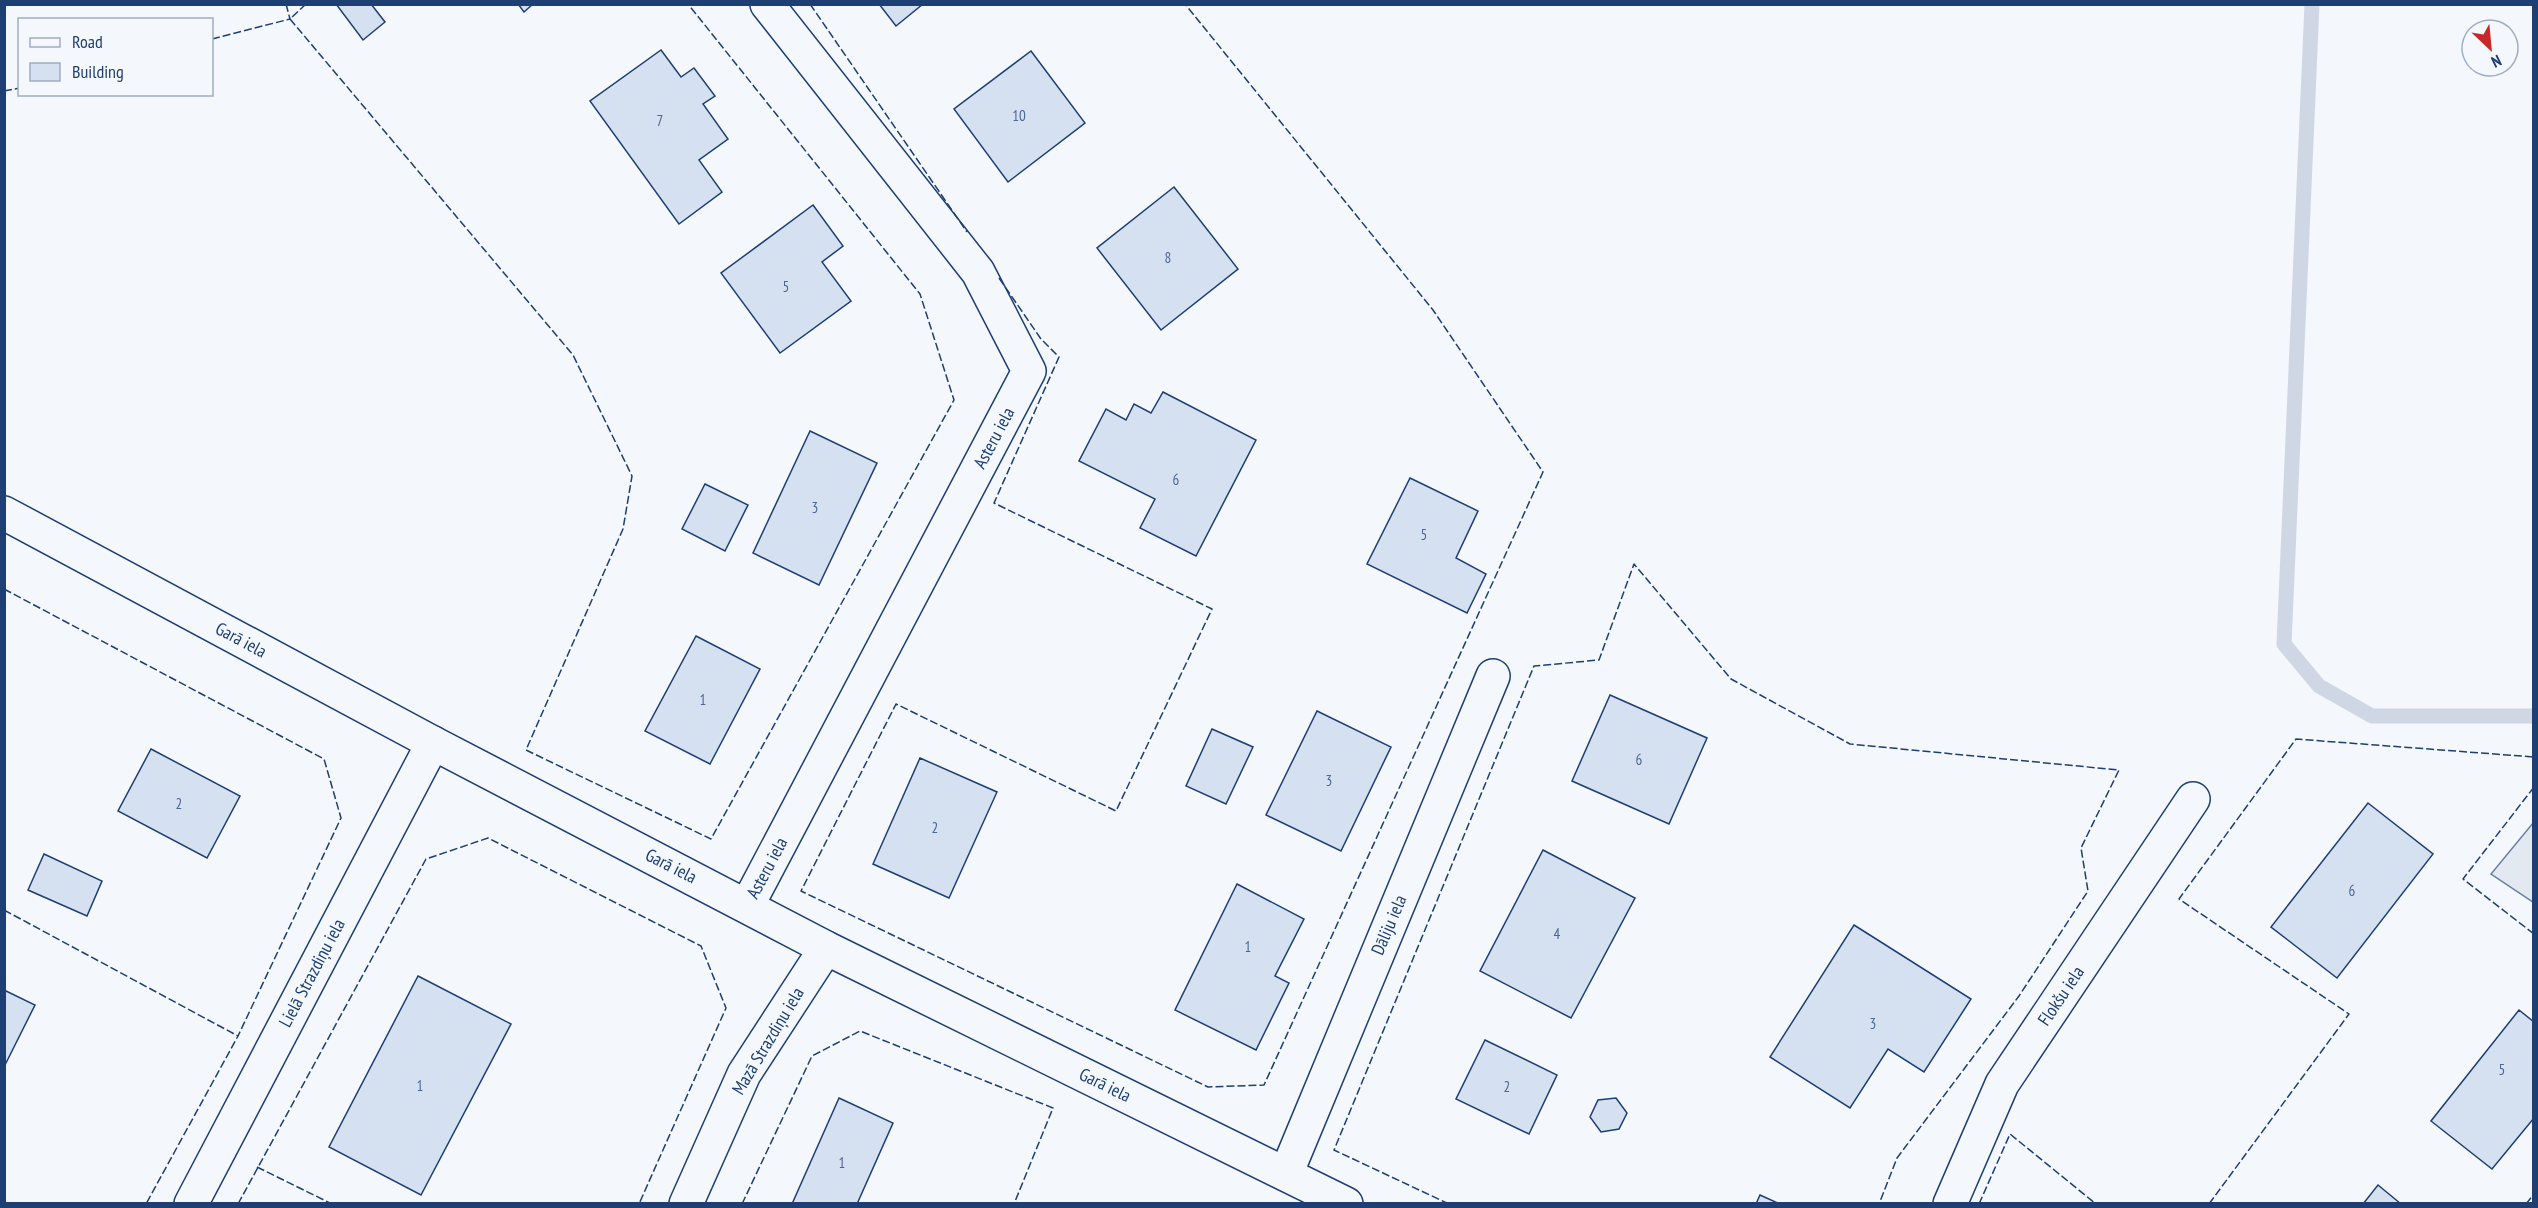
<svg xmlns="http://www.w3.org/2000/svg" width="2538" height="1208" font-family="'PT Sans Narrow',sans-serif">
	<style>
		.green { fill: #e3e9f0; stroke: #687fa3; stroke-width: 1.5 }
		.lines { fill: none; stroke-linecap: round; stroke-linejoin: round }
		.stream { stroke: #cfd7e4; stroke-width: 15 }
		.building { fill: #d5e0f0; stroke: #1d3f73; stroke-width: 1.5 }
		.street-casing { stroke: #1d3f73; stroke-width: 36 }
		.secondary-casing { stroke: #1d3f73; stroke-width: 36 }
		.street { stroke: #f4f7fb; stroke-width: 33 }
		.secondary { stroke: #f4f7fb; stroke-width: 33 }
		.fence { stroke: #1d3f73; stroke-width: 1.5; stroke-dasharray: 8 3; stroke-linecap: butt }
		.labels { text-anchor: middle; stroke-width: 4.5; stroke-linejoin: round; paint-order: stroke }
		.number-label { font-size: 15px; fill: #4b6792 }
		.street-label { font-size: 18px; fill: #1d3f73; stroke: #f4f7fb }
	</style>
	<rect width="100%" height="100%" fill="#f4f7fb"/>
	<path class="green" d="M2533 823V902L2491 874Z"/>
	<g class="lines">
		<path class="stream" d="M2312 4 2284 644 2319 686 2372 716H2534"/>
	</g>
	<g class="building">
		<path d="M336 4H371L385 22 363 40Z"/>
		<path d="M518 4H533L524 12Z"/>
		<path d="M879 4H923L896 26Z"/>
		<path d="M661 50 681 77 694 68 715 96 703 104 728 139 699 160 722 192 679 224 590 101Z"/>
		<path d="M1031 51 1085 123 1008 182 954 109Z"/>
		<path d="M1174 187 1238 269 1161 330 1097 248Z"/>
		<path d="M813 205 843 246 822 262 851 301 780 353 721 273Z"/>
		<path d="M1163 392 1256 440 1196 556 1140 528 1155 499 1079 461 1106 409 1126 420 1134 404 1151 413Z"/>
		<path d="M810 431 877 463 819 585 753 553Z"/>
		<path d="M1410 478 1478 511 1456 558 1486 574 1467 613 1367 564Z"/>
		<path d="M705 484 748 505 725 551 682 529Z"/>
		<path d="M696 636 760 669 710 764 645 731Z"/>
		<path d="M1610 695 1707 738 1669 824 1572 781Z"/>
		<path d="M1317 711 1391 747 1341 851 1266 815Z"/>
		<path d="M1212 729 1253 747 1226 804 1186 786Z"/>
		<path d="M151 749 240 796 207 858 118 811Z"/>
		<path d="M920 758 997 792 949 898 873 864Z"/>
		<path d="M2368 803 2433 854 2337 978 2271 927Z"/>
		<path d="M1543 850 1635 898 1571 1018 1480 971Z"/>
		<path d="M44 854 102 881 87 916 28 890Z"/>
		<path d="M1237 884 1304 919 1275 976 1289 983 1256 1050 1175 1010Z"/>
		<path d="M1854 925 1971 999 1924 1072 1888 1049 1850 1108 1770 1057Z"/>
		<path d="M418 976 511 1024 421 1195 329 1147Z"/>
		<path d="M4 990 35 1005 4 1067Z"/>
		<path d="M2519 1010 2534 1022V1118L2492 1169 2431 1121Z"/>
		<path d="M1485 1040 1557 1075 1529 1134 1456 1099Z"/>
		<path d="M839 1098 893 1123 857 1204H792Z"/>
		<path d="M1616 1098 1627 1113 1619 1129 1601 1132 1590 1117 1598 1100Z"/>
		<path d="M2378 1185 2401 1204H2363Z"/>
		<path d="M1760 1195 1780 1204H1756Z"/>
	</g>
	<g class="lines">
		<defs>
			<g id="street">
				<path d="M747 906 1029 371 978 272 767 4"/>
				<path d="M1286 1174 1493 676"/>
				<path d="M191 1204 433 743"/>
				<path d="M686 1204 744 1074 826 948"/>
				<path d="M1950 1204 2002 1084 2193 799"/>
			</g>
			<path id="secondary" d="M4 513 433 743 826 948 1346 1204"/>
		</defs>
		<use href="#street" class="street-casing"/>
		<use href="#secondary" class="secondary-casing"/>
		<use href="#street" class="street"/>
		<use href="#secondary" class="secondary"/>
		<g class="fence">
			<path d="M306 4 290 19 573 355 632 476 623 529 526 750 711 839 954 400 920 294 688 4"/>
			<path d="M810 4 967 232"/>
			<path d="M212 39 290 19 286 4"/>
			<path d="M4 91 20 88"/>
			<path d="M999 278 1041 339 1059 357 994 503 1212 609 1116 811 896 704 801 891 1208 1087 1264 1085 1543 472 1433 310 1185 4"/>
			<path d="M4 589 324 759 341 818 238 1036 146 1204"/>
			<path d="M2534 787 2463 879 2534 934"/>
			<path d="M4 910 238 1036"/>
			<path d="M257 1167 332 1204"/>
			<path d="M238 1204 426 859 488 838 701 946 726 1008 639 1204"/>
			<path d="M742 1204 812 1056 860 1031 1053 1108 1014 1204"/>
			<path d="M1449 1204 1334 1150 1534 666 1599 660 1634 564 1731 679 1850 744 2119 770 2081 848 2088 891 2019 996 1897 1158 1879 1204"/>
			<path d="M1979 1204 2010 1134 2096 1204"/>
			<path d="M2209 1204 2349 1014 2179 899 2296 739 2534 757"/>
			<path d="M2526 1204 2534 1194"/>
		</g>
	</g>
	<g class="labels">
		<g class="number-label">
			<text x="1019" y="121">10</text>
			<text x="660" y="126">7</text>
			<text x="1168" y="263">8</text>
			<text x="786" y="292">5</text>
			<text x="1176" y="485">6</text>
			<text x="815" y="513">3</text>
			<text x="1424" y="540">5</text>
			<text x="703" y="705">1</text>
			<text x="1639" y="765">6</text>
			<text x="1329" y="786">3</text>
			<text x="179" y="809">2</text>
			<text x="935" y="833">2</text>
			<text x="2352" y="896">6</text>
			<text x="1557" y="939">4</text>
			<text x="1248" y="952">1</text>
			<text x="1873" y="1029">3</text>
			<text x="2502" y="1075">5</text>
			<text x="420" y="1091">1</text>
			<text x="1507" y="1092">2</text>
			<text x="842" y="1168">1</text>
		</g>
		<g class="street-label">
			<text transform="translate(994 438) rotate(-62)" y="6">Asteru iela</text>
			<text transform="translate(241 640) rotate(28)" y="6">Garā iela</text>
			<text transform="translate(671 866) rotate(27)" y="6">Garā iela</text>
			<text transform="translate(767 868) rotate(-62)" y="6">Asteru iela</text>
			<text transform="translate(1389 925) rotate(-67)" y="6">Dāliju iela</text>
			<text transform="translate(312 973) rotate(-62)" y="6">Lielā Strazdiņu iela</text>
			<text transform="translate(2061 996) rotate(-56)" y="6">Flokšu iela</text>
			<text transform="translate(768 1041) rotate(-59)" y="6">Mazā Strazdiņu iela</text>
			<text transform="translate(1105 1085) rotate(26)" y="6">Garā iela</text>
		</g>
	</g>
	<rect width="2538" height="1208" fill="none" stroke="#1d3f73" stroke-width="12"/>
	<rect x="18" y="18" width="195" height="78" fill="#f4f7fb" stroke="#9eadc5" stroke-width="1.5"/>
	<rect x="30" y="38" width="30" height="9" fill="#f4f7fb" stroke="#9eadc5" stroke-width="1.5"/>
	<text x="72" y="48" font-size="18" fill="#1d3f73">Road</text>
	<rect x="30" y="63" width="30" height="18" fill="#d5e0f0" stroke="#9eadc5" stroke-width="1.5"/>
	<text x="72" y="78" font-size="18" fill="#1d3f73">Building</text>
	<g transform="translate(2490 48) rotate(154)"><circle r="28" fill="#f4f7fb" stroke="#9eadc5" stroke-width="1.5"/>
	<path d="M0-4.5L10 22L0 15L-10 22Z" fill="#c62828"/>
	<text y="-9" font-size="16" font-weight="bold" text-anchor="middle" fill="#1d3f73">N</text>
	</g>
</svg>
